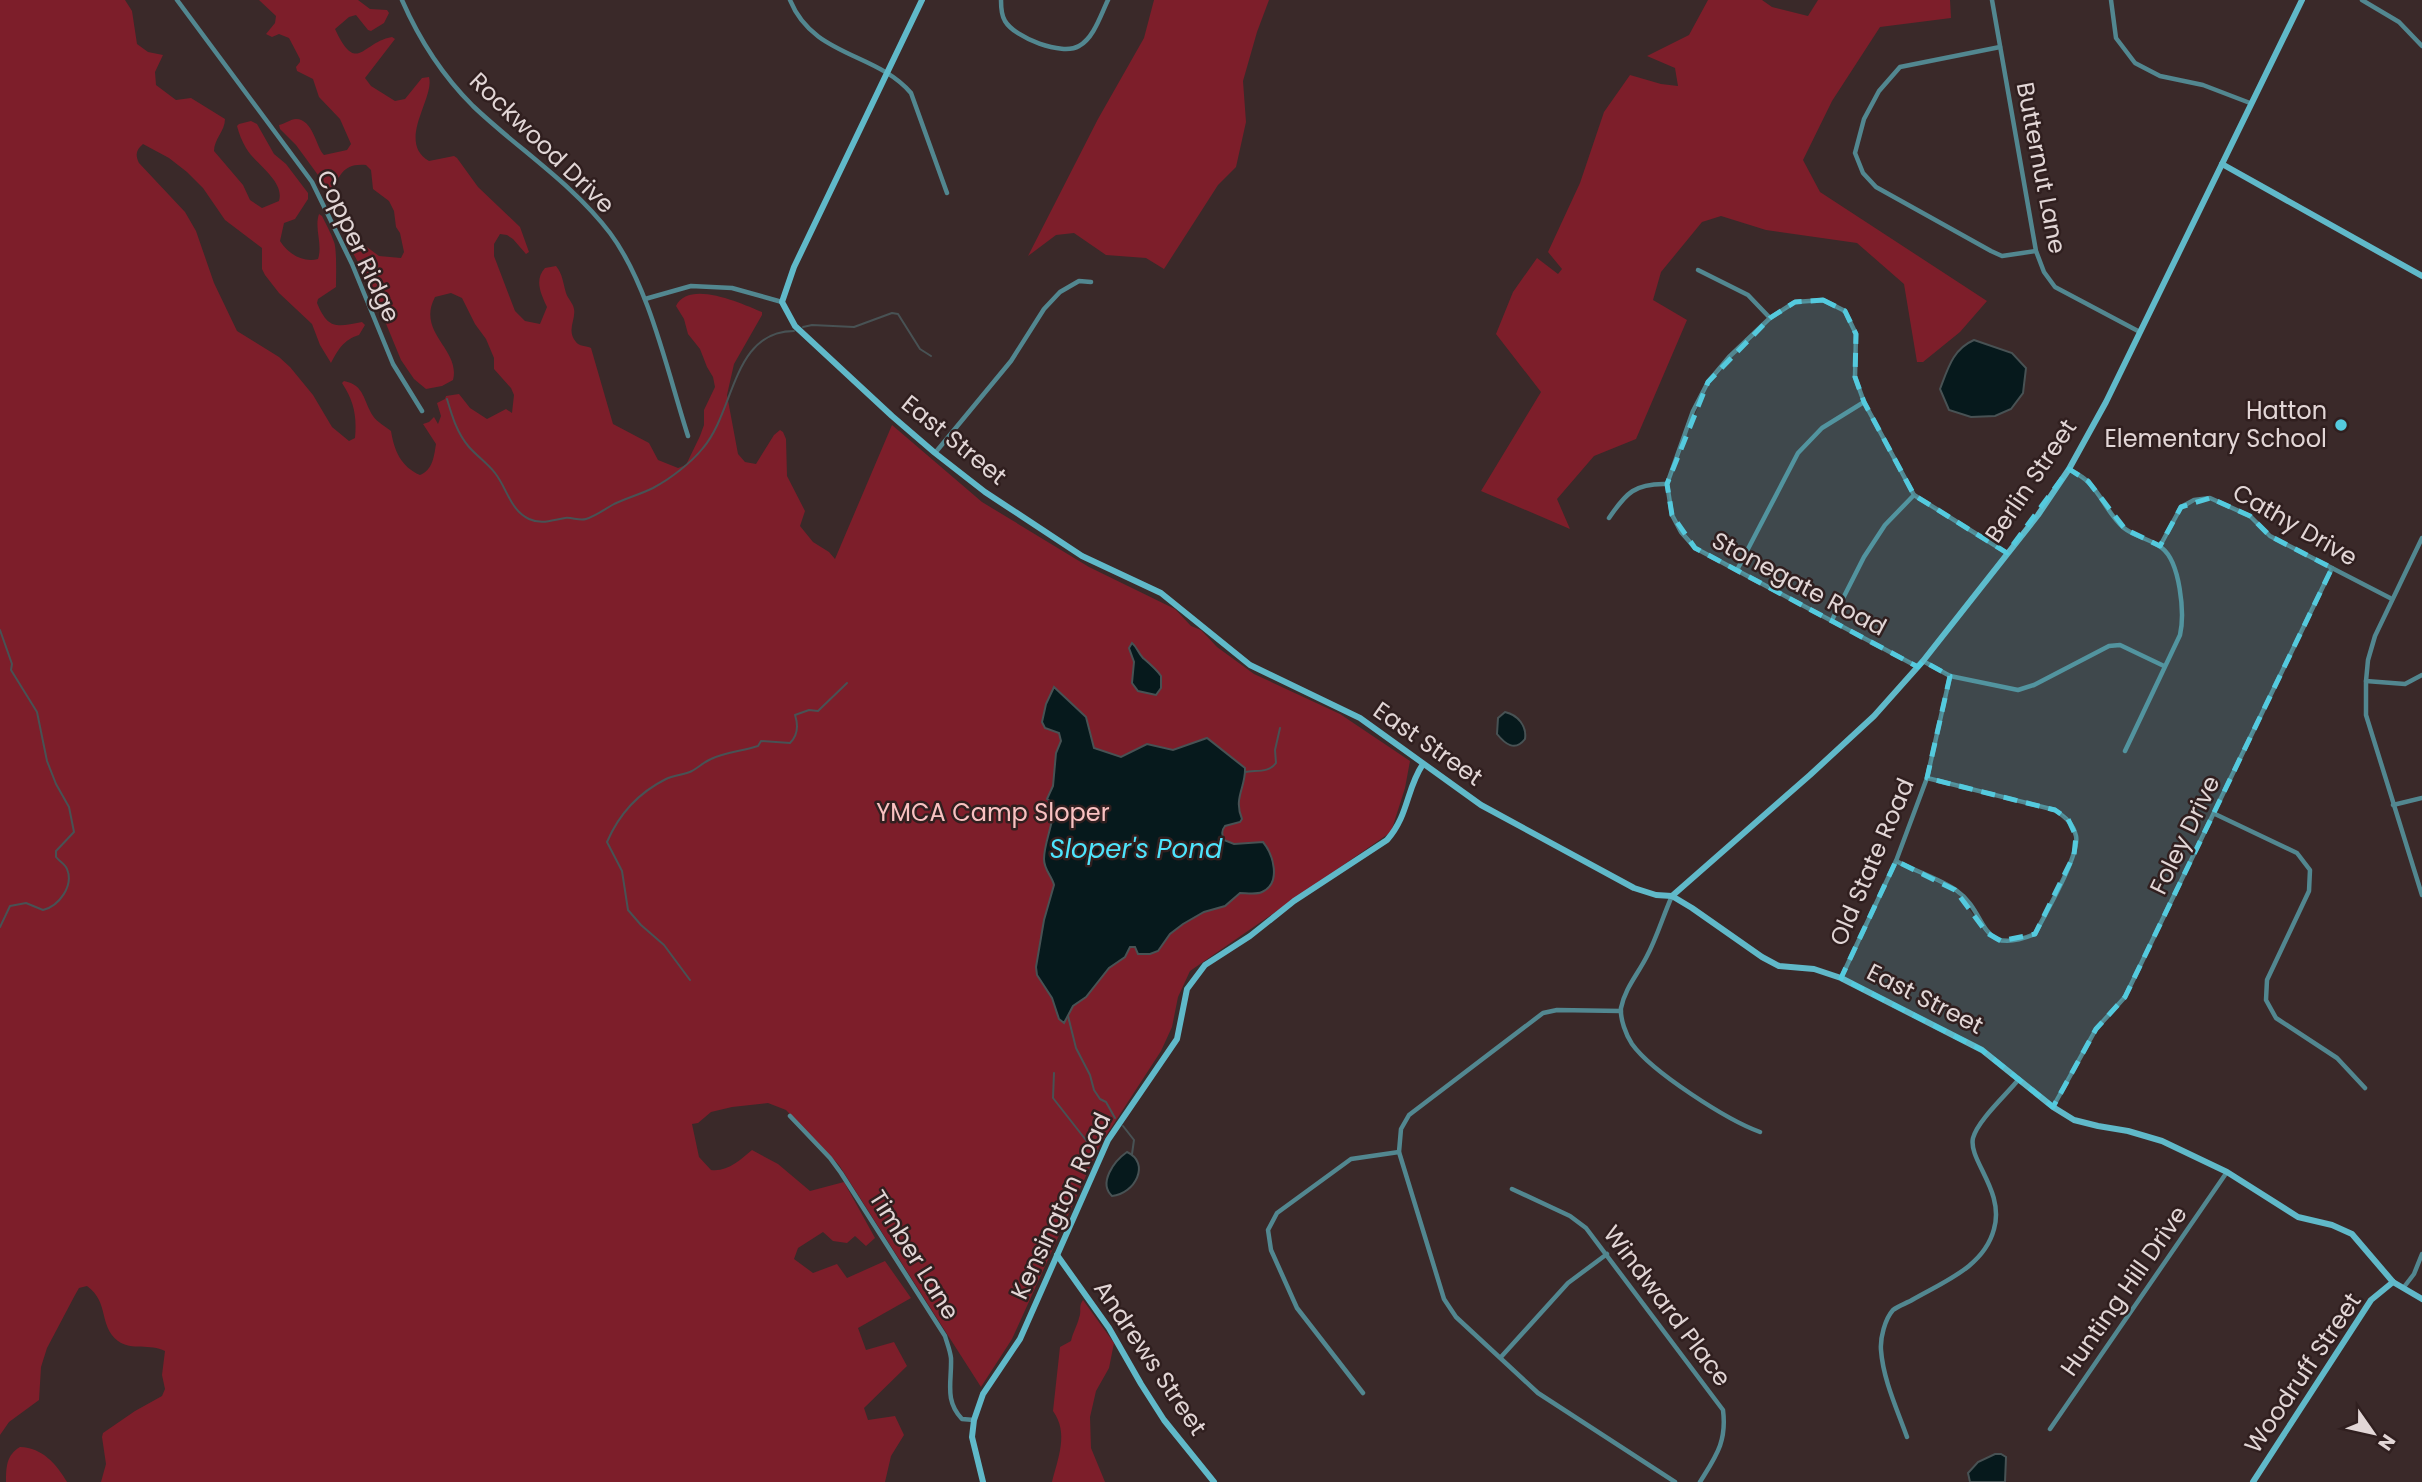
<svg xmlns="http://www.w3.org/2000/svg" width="2422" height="1482" font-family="Poppins,sans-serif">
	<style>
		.green { fill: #7d1e2a }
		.water { fill: #06191c; stroke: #485254; stroke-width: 2 }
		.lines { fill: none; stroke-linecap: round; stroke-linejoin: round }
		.stream { stroke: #485254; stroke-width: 2 }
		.street { stroke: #528790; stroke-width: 4.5 }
		.secondary { stroke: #60b9c9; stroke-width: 6 }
		.marked { fill: #54cade; fill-opacity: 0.2; stroke: #54cade; stroke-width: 5; stroke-dasharray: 14 9; stroke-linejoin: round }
		.poi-dot { fill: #54cade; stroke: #301f1f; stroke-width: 2.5 }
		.labels { text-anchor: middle; stroke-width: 5; stroke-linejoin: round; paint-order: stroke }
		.street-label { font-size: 24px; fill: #e2d6d6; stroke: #301f1f }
		.poi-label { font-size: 24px; fill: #e2d6d6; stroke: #301f1f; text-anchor: end }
		.park-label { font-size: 24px; fill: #f9c1c1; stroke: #301f1f }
		.water-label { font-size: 26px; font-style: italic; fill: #4ee4fc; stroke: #301f1f }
	</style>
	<rect width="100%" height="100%" fill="#3a2929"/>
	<g class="green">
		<path d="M0 0H125L132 11 137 44 148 52 163 55 155 72 156 85 176 100 191 98 225 119C225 131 214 139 214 151L243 185 250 200 262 208 279 201C285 181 255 164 246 148 242 141 239 134 237 126L239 124 251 121 257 124 274 154 286 164 308 193V199L295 219 284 223 280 241C288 254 303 263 318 259 323 244 314 229 319 214L322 216C326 224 331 233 334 242 337 249 336 278 336 287L318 299 317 303C328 330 337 327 362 322L365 325 359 335C343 340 338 350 331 363L320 345 312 324 279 293 265 275 262 269V248L225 220 203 188 187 172 169 158 143 144C136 150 135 155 139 163L185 212 196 231 214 283 237 331 279 357 290 367 313 395 332 427 349 441 355 438C357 416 354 401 342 383L344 381C365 385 363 401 373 416 377 422 385 426 391 431 394 450 401 467 420 475 433 470 434 456 436 444L423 424 429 422 434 417 438 424 441 416 437 403 445 399 446 396 459 394 470 408 487 419 506 409 512 413 514 395 511 388 494 369V358L486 339 475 324 462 298 451 293 435 297C416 333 461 349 453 380L442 386 426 389 414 379 401 360 368 280 349 246 353 238 356 239 379 256 401 258 404 252 400 233 396 227 394 211 389 201 373 189 371 170 366 165C341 163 342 177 329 190L296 145 280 129 279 125C284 124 291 119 296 119 313 119 316 147 324 155L347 150 351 144 340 119 319 97 313 79 297 71 296 67 300 62V59L289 38 279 34 272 37 266 34 275 23 276 16 259 0H358L370 9 387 10 389 13 384 23 371 31 368 30 356 15 349 17 335 29C357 76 362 42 392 37L395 39 365 78 371 86 395 101 405 99 422 78 429 77C435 98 396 142 429 161L454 156 457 158 478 187 520 227 529 252 526 254 513 239 507 235 500 234 494 244V256L515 311 525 321 540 324 547 307C541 294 534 280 545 268L556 266C563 275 563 283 566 293 568 299 573 303 574 309 576 320 566 330 576 342 578 346 587 346 591 348L613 424 649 443 658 460 678 468 686 465 700 436 704 425V410L715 387 713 377 707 367 700 349 688 334 684 319 676 306C689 279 742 304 762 312V315L734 364 727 395 738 454 745 462 756 464 774 435 780 430 783 432 786 439 787 476 805 511 800 526 813 542 829 552 835 559 892 425 982 502 1089 567 1175 609 1191 626 1201 630 1217 647 1254 674 1340 714 1410 761 1405 788 1391 832 1190 971 1178 997 1172 1027 1161 1051 1100 1145 1012 1339 981 1387 839 1165 786 1110 768 1103 732 1107 711 1112 698 1123 692 1124 699 1157 711 1170C728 1172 740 1160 752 1150L778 1164 810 1191 844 1182 875 1238 866 1246 855 1236 847 1243 833 1241 823 1232 798 1248 794 1259 813 1273 837 1264 847 1278 885 1261 911 1298 858 1328 866 1350 894 1342 907 1366 864 1408 868 1420 895 1416 904 1435 891 1456 885 1482H101L106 1464 102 1437 103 1433 135 1411 162 1396 165 1389 162 1375 165 1351C150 1343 132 1351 118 1341 98 1325 110 1303 87 1286L79 1288 75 1295 47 1348 41 1367 39 1400 9 1422 0 1435Z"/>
		<path d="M1154 0H1269L1257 32 1243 81 1246 122 1236 167 1218 185 1164 269 1146 258 1106 255 1074 233 1056 235 1028 256 1098 119 1144 38Z"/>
		<path d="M1708 0H1762L1772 7 1808 16 1818 0H1950L1951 18 1880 27 1832 101 1803 160 1820 192 1987 301 1960 332 1923 362H1917L1904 284 1857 243 1766 230 1721 216 1702 222 1661 272 1653 300 1687 320 1636 439 1594 456 1557 499 1570 529 1481 491 1541 392 1496 334 1513 292 1537 258 1558 274 1562 269 1548 252 1580 183 1604 112 1630 75 1661 84 1678 86 1675 68 1647 56 1689 35Z"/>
		<path d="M1083 1300 1114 1343 1109 1368 1096 1391 1090 1417 1091 1448 1105 1482H1052C1058 1458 1069 1433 1053 1411L1060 1347 1071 1341C1073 1332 1077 1326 1079 1318 1082 1310 1078 1307 1083 1300Z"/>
		<path d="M20 1447C43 1448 56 1464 67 1482H6C6 1468 6 1455 20 1447Z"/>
	</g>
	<g class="water">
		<path d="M1974 340 2012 353 2026 368 2023 393 2011 409 1995 416 1971 417 1949 410 1940 389C1948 368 1953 349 1974 340Z"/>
		<path d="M1132 643C1137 647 1138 653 1143 658 1150 664 1156 669 1161 676V688L1156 695 1138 691 1132 683 1134 662 1129 648Z"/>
		<path d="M1054 687 1086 717 1094 748 1121 757 1147 744 1173 750 1207 738 1245 768C1246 787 1233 798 1242 819L1240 822 1225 826C1221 831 1222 834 1224 840L1234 844 1263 842C1273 854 1282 883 1262 892 1256 895 1246 893 1240 893L1225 906 1204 912 1183 924 1170 934 1158 951 1150 954H1138L1135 947H1130L1125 957 1109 968 1086 997 1073 1006 1064 1023 1059 1019 1052 998 1037 975 1036 967 1044 920 1054 885C1052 876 1044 870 1044 859 1044 841 1056 819 1053 803L1047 799 1053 786 1056 753 1061 741 1059 733 1045 728 1042 722 1046 704Z"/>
		<path d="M1505 712C1518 715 1527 726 1525 739 1515 752 1505 744 1497 734L1498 718Z"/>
		<path d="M1127 1152C1151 1163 1135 1194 1112 1196 1098 1183 1114 1161 1127 1152Z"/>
		<path d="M1995 1454H2001L2006 1457 2005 1482H1970L1968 1473 1978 1462Z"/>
	</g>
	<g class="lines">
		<g class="stream">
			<path d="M803 327 812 325 854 327 892 313 898 314 920 349 931 356"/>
			<path d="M447 399C452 416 457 433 469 447 477 456 488 464 495 473 507 488 510 510 529 519 542 525 552 520 565 518 572 517 579 521 586 519 596 516 605 509 614 504 627 498 641 494 653 488 670 479 691 463 703 448 735 411 732 331 794 331"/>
			<path d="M0 630 12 664 11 670 37 712 47 761 56 784 69 807 74 832 56 851V857C60 862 65 864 67 869 74 886 59 906 43 910L26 903 10 906 0 927"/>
			<path d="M1245 772C1256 770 1269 773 1276 763L1275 750 1280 728"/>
			<path d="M690 980 664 945 641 925 628 910 622 871 607 842C619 814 638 793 666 779 674 775 684 775 692 771 699 767 704 762 711 759 726 752 743 751 758 746L761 741 790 743C798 735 798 724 795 715L809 710 818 711 847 683"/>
			<path d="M1068 1016 1076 1048 1090 1075 1094 1090 1100 1099 1106 1102 1115 1118"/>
			<path d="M1054 1073 1053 1098 1089 1144 1097 1151"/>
			<path d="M1123 1126 1134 1140 1132 1154"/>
		</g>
		<g class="street">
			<path d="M177 0 312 182 352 264 393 364 422 411"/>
			<path d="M402 0C419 39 443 76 473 106 518 149 572 183 610 233 649 285 668 374 688 436"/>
			<path d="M790 0C813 57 876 52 911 93L947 193"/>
			<path d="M1001 0C1001 7 1001 15 1005 21 1015 38 1062 56 1079 46 1094 38 1101 14 1108 0"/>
			<path d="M1992 0 2036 251 2044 272 2055 287 2138 331"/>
			<path d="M2111 0 2116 38 2135 63 2160 76 2203 85 2250 103"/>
			<path d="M2362 0 2399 22 2422 46"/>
			<path d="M2000 47 1900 67 1879 91 1864 119 1855 153 1863 173 1876 187 1991 251 2002 256 2036 251"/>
			<path d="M1698 270 1748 295 1770 318"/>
			<path d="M645 299 691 286 732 288 782 302"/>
			<path d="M935 453 1011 361 1044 309 1060 292 1079 281 1091 282"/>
			<path d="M2069 469C2075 473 2082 476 2087 481 2101 493 2108 515 2124 528 2135 537 2151 539 2162 548 2180 562 2185 613 2180 635L2125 751"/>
			<path d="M1609 518C1626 493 1635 483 1667 484"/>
			<path d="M2422 538 2375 636 2368 660 2366 681V715L2422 895"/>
			<path d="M2160 546 2181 507 2194 500 2210 498 2250 516 2270 536 2392 599"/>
			<path d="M1737 570 1798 453 1822 428 1864 402"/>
			<path d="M1832 620 1864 557 1885 525 1914 495"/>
			<path d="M1923 661 1950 676 2018 690 2034 685 2109 646 2120 645 2164 666"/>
			<path d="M1918 667 1695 548 1681 532 1672 515 1667 484 1693 411 1708 382 1729 357 1770 318 1795 302 1823 300 1845 311 1856 334 1855 377 1864 402 1914 495 2007 553"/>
			<path d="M2366 681 2405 684 2422 675"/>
			<path d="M2393 805 2422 798"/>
			<path d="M2215 814 2297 853 2310 870 2309 891 2267 980 2266 1000 2276 1018 2337 1058 2365 1088"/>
			<path d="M1896 861C1915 871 1938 878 1956 890 1990 914 1977 958 2035 934 2045 914 2080 855 2076 836 2073 823 2065 817 2055 810L1927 778"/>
			<path d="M1672 896C1663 916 1657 937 1647 956 1638 974 1625 988 1621 1008 1620 1019 1626 1035 1632 1044 1652 1072 1727 1120 1760 1132"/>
			<path d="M1841 978 1896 861 1927 778 1950 676"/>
			<path d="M1621 1011 1557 1010 1543 1013 1409 1115 1401 1129 1399 1152 1444 1299 1456 1317 1538 1393 1675 1482"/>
			<path d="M2053 1107 2096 1029 2125 997 2332 568"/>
			<path d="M790 1116 830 1158 841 1173 945 1336C947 1343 950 1350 951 1358 952 1382 944 1400 962 1419L974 1420"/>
			<path d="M1512 1189 1570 1216 1586 1228 1723 1410C1727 1442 1716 1456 1700 1482"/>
			<path d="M2404 1287 2414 1274 2422 1254"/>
			<path d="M1501 1357 1568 1283 1607 1254"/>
			<path d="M1363 1393 1297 1308 1271 1250 1268 1230 1277 1213 1351 1159 1399 1152"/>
			<path d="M2050 1429 2227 1172"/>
			<path d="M1907 1437C1897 1409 1883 1379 1881 1350 1880 1338 1885 1319 1893 1310 1898 1306 1907 1303 1912 1300 1943 1282 1984 1267 1994 1229 2005 1191 1968 1160 1973 1138 1978 1120 2006 1095 2019 1079"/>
		</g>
		<g class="secondary">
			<path d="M922 0 794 267 782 302 795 326 892 416 935 453 985 492 1082 556 1161 593 1250 665 1360 718 1481 805 1634 888 1656 895 1672 896 1692 908 1762 957 1779 966 1814 969 1841 978 1982 1050 2053 1107 2074 1120 2098 1126 2128 1131 2162 1141 2227 1172 2298 1217 2332 1225 2352 1234 2393 1282 2422 1299"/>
			<path d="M2222 164 2422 276"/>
			<path d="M1672 896 1810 775 1874 716 1923 661 2038 515 2069 469 2106 402 2302 0"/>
			<path d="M1057 1255 1109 1328 1141 1384 1164 1420 1214 1482"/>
			<path d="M983 1482 972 1437 974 1420 983 1394 1020 1339 1108 1140 1177 1039 1187 989 1205 965 1250 936 1294 901 1387 840C1409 815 1406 789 1423 764"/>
			<path d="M2253 1482 2371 1300 2393 1282"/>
		</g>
	</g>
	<path class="marked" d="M1823 300 1845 311 1856 334 1855 377 1864 402 1914 495 2007 553 2069 469 2088 481 2125 529 2160 546 2181 507 2210 498 2250 516 2270 536 2332 568 2125 997 2096 1029 2053 1107 1982 1050 1841 978 1896 861 1955 890 1987 933 2001 941 2035 934 2074 855 2076 836 2068 819 2055 810 1927 778 1950 676 1923 661 1918 667 1695 548 1672 515 1667 484 1708 382 1770 318 1795 302Z"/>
	<circle class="poi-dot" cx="2341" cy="425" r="7"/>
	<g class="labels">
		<g class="street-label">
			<text transform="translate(542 143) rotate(44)" y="8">Rockwood Drive</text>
			<text transform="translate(2041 168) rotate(79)" y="8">Butternut Lane</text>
			<text transform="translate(358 246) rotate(65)" y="8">Copper Ridge</text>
			<text transform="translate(954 440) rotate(39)" y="8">East Street</text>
			<text transform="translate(2031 481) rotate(-56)" y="8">Berlin Street</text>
			<text transform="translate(2295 525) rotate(30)" y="8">Cathy Drive</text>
			<text transform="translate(1799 584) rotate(28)" y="8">Stonegate Road</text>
			<text transform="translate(1428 744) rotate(35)" y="8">East Street</text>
			<text transform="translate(2185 835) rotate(-64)" y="8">Foley Drive</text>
			<text transform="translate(1872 862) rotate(-67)" y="8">Old State Road</text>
			<text transform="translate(1925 999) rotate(27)" y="8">East Street</text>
			<text transform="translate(1061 1206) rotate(-65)" y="8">Kensington Road</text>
			<text transform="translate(914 1255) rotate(58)" y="8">Timber Lane</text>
			<text transform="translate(2124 1291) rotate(-55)" y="8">Hunting Hill Drive</text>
			<text transform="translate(1667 1306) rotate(53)" y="8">Windward Place</text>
			<text transform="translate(1150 1358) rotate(56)" y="8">Andrews Street</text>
			<text transform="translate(2303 1373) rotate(-56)" y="8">Woodruff Street</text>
		</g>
		<g class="poi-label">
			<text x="2327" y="419">Hatton<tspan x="2327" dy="28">Elementary School</tspan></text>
		</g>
		<g class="park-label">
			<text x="993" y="821">YMCA Camp Sloper</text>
		</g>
		<g class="water-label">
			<text x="1136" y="858">Sloper's Pond</text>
		</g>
	</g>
	<g transform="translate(2373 1433) rotate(124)" stroke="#301f1f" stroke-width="5" paint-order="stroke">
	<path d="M0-5L12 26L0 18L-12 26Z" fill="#e2d6d6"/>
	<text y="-10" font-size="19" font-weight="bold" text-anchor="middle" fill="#e2d6d6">N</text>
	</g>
</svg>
